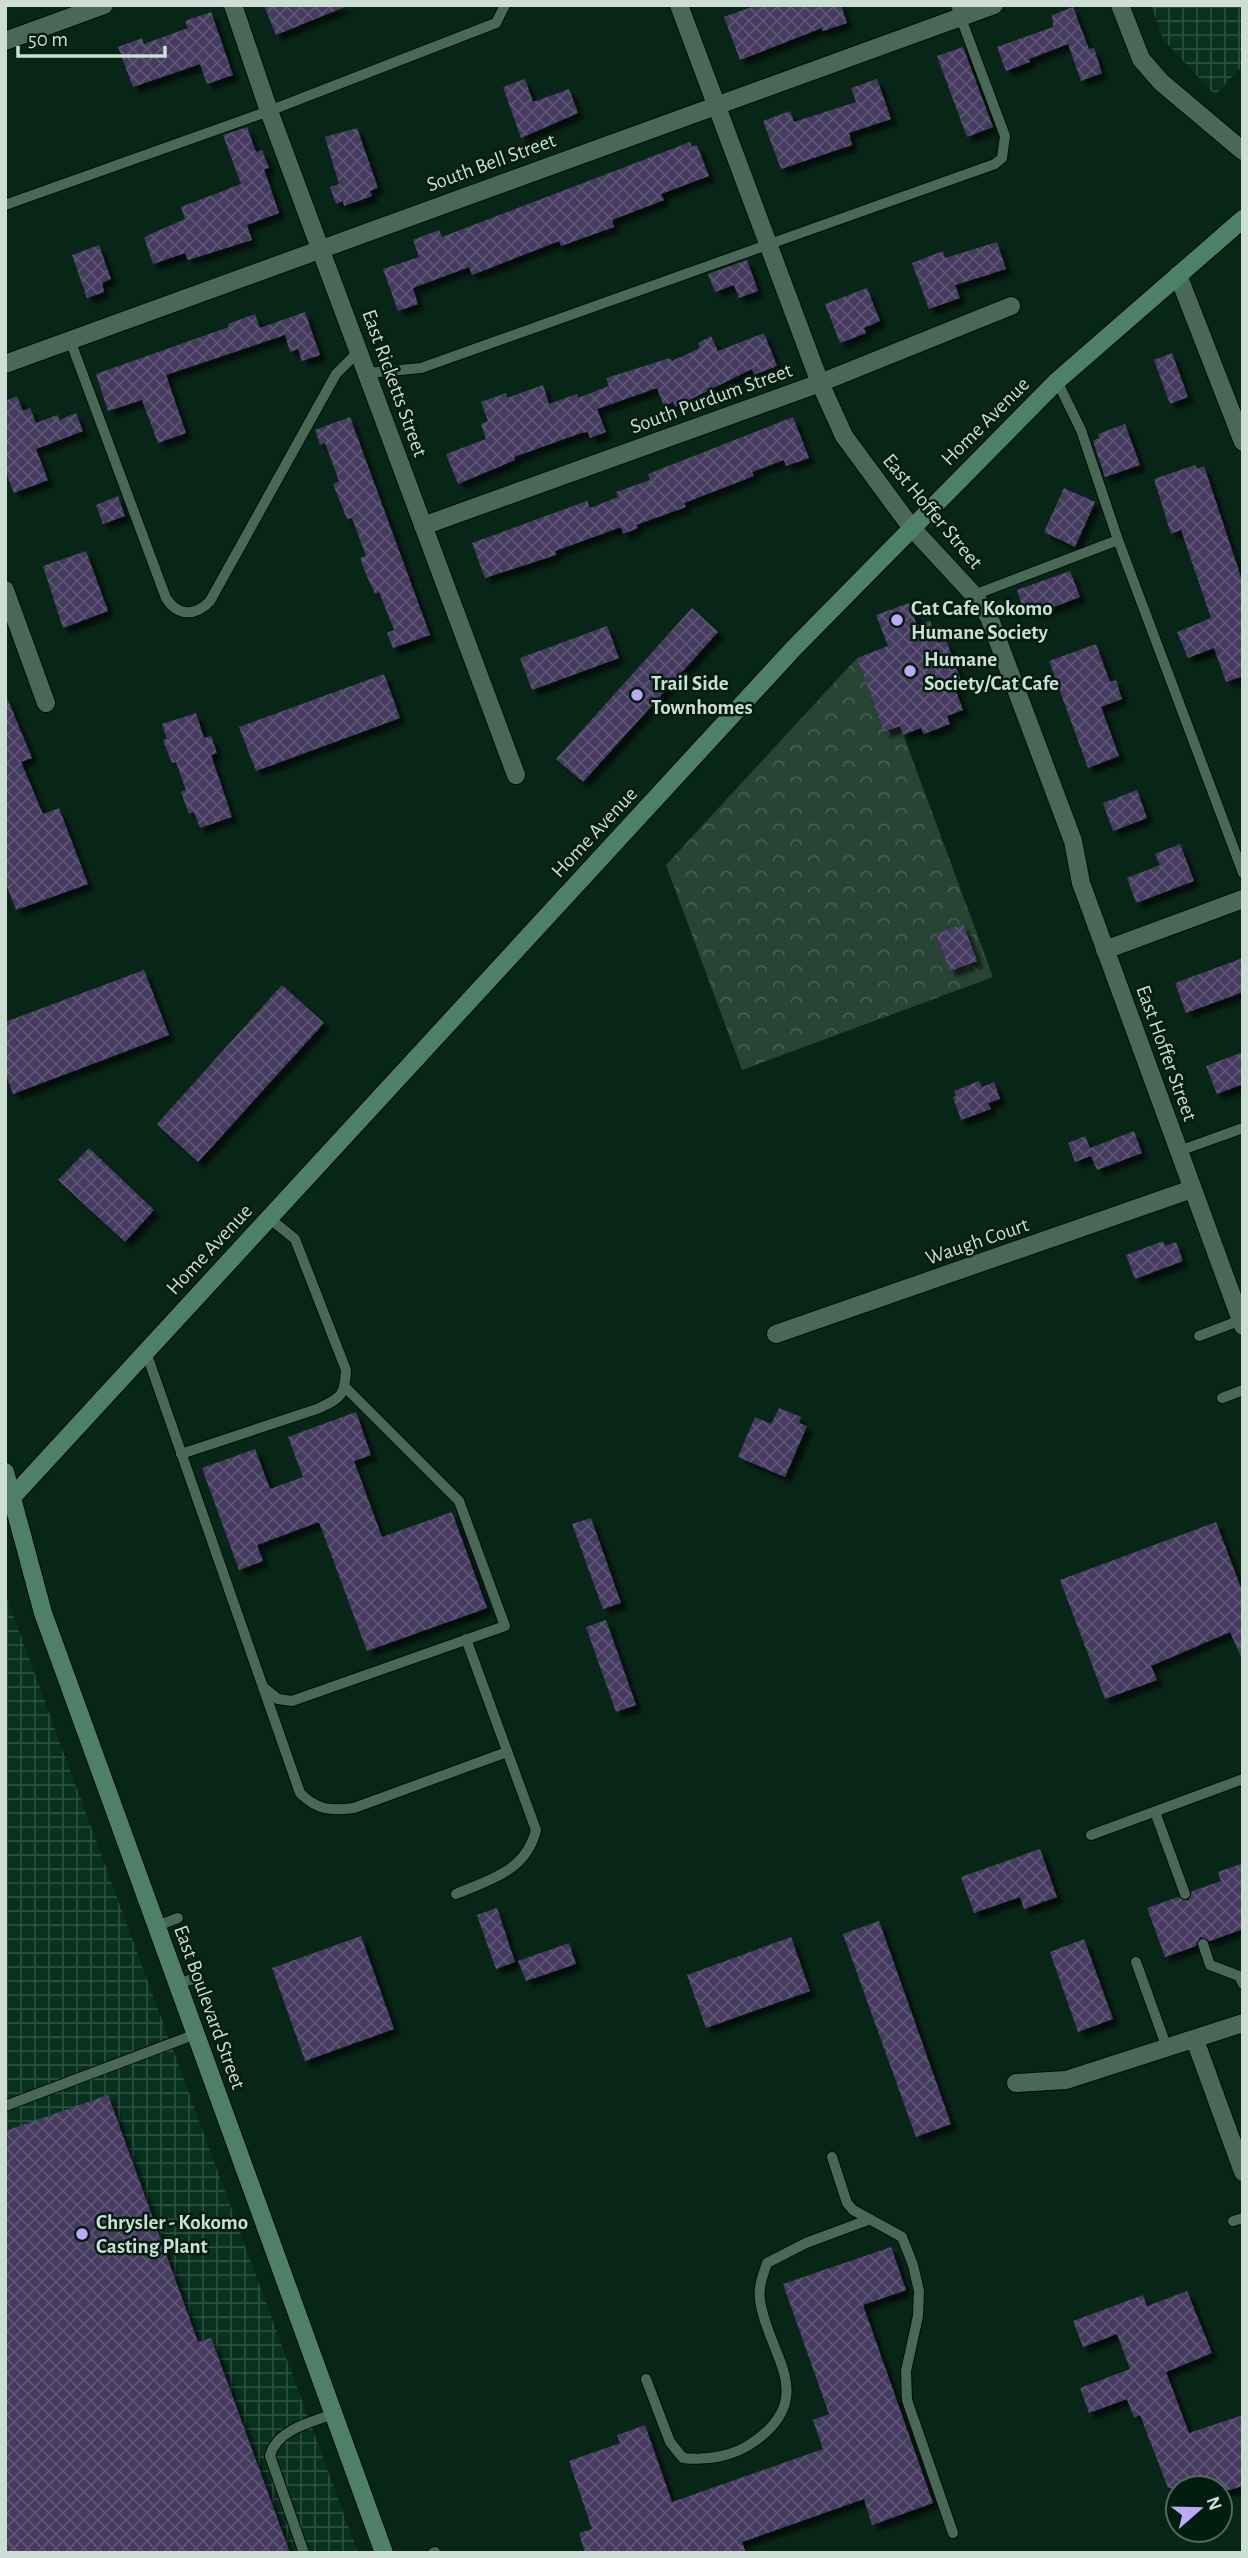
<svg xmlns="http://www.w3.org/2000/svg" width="1248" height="2558" font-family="'Alegreya Sans',sans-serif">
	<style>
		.industrial { fill: url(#industrial-grid) }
		.forest { fill: url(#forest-crowns) }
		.building { fill: url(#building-cross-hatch); filter: url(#shadow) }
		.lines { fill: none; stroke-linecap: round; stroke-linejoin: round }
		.service-casing { stroke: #000e05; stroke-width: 12 }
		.minor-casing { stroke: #000e05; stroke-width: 20 }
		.secondary-casing { stroke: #000e05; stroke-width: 20 }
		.service { stroke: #496857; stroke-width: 10 }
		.minor { stroke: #496857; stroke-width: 18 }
		.secondary { stroke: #4d8066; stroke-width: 18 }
		.poi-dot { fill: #bda9f5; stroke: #001d0f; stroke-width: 2.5 }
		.labels { text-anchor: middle; stroke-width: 5; stroke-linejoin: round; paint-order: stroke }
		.street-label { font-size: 21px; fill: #cdded4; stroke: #001d0f }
		.poi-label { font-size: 21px; font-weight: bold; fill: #cdded4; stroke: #001d0f; text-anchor: start }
	</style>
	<defs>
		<pattern id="industrial-grid" width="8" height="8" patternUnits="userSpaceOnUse" patternTransform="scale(1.75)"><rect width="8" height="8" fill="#08311f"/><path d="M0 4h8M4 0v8" fill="none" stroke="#2b4e3f"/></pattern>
		<pattern id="forest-crowns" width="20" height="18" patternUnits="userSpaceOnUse" patternTransform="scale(1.75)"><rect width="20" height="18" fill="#274435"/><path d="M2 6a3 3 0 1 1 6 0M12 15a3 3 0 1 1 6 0" fill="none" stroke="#455f51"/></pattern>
		<pattern id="building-cross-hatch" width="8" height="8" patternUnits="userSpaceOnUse" patternTransform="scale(1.75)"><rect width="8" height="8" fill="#443a5e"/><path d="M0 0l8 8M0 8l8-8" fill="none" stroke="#5e5674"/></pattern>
		<filter id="shadow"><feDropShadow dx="6" dy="6" stdDeviation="2" flood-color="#0009"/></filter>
	</defs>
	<rect width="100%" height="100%" fill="#082618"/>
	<g class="industrial">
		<path d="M1151 5H1243V65L1215 95 1163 39Z"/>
		<path d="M5 1596H6L358 2553H5Z"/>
	</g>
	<path class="forest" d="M857 658 884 732 900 726 993 977 742 1070 666 865Z"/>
	<g class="building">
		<path d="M264 5H347V6L276 35Z"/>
		<path d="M757 5H841L847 23 823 31 822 28 740 60 724 17Z"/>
		<path d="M1073 7 1089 49 1094 48 1102 73 1081 81 1068 44 1029 59 1030 62 1006 71 997 47 1053 27 1052 15Z"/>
		<path d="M211 12 233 75 207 84 200 64 133 87 118 47 142 38 144 44 188 28 185 21Z"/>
		<path d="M963 47 993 127 967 137 937 56Z"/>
		<path d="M525 79 533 102 569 89 578 113 521 138 503 87Z"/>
		<path d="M877 79 891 119 849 133 852 145 781 169 763 121 790 111 794 122 856 102 851 88Z"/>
		<path d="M247 127 256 152 262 150 269 168 264 169 279 213 247 225 252 240 188 260 185 253 153 264 144 237 185 219 181 207 241 184 223 135Z"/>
		<path d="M357 128 378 188 370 191 372 196 344 206 343 201 336 204 330 187 339 184 325 137Z"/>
		<path d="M690 142 692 147 697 145 709 176 661 194 664 200 612 220 614 227 561 246 559 241 472 275 469 267 413 288 418 304 398 311 383 269 419 257 413 240 439 230 442 237Z"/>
		<path d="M997 242 1006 269 955 285 960 298 929 309 912 263 943 251 945 258Z"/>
		<path d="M99 245 111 279 102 283 104 292 87 298 72 255Z"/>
		<path d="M747 260 758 291 739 298 734 285 715 292 708 274Z"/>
		<path d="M867 288 880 321 864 328 866 333 840 343 825 304Z"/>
		<path d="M305 312 320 355 302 361 298 349 290 352 285 335 166 375 186 433 158 443 142 400 108 411 96 374 229 327 228 324 255 314 260 328Z"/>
		<path d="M764 333 777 366 754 375 752 369 675 407 673 402 664 406 657 388 597 409 606 432 590 438 588 432 581 433 514 457 515 460 458 484 446 454 486 439 481 424 488 421 481 402 506 393 507 398 543 385 549 404 577 394 578 398 609 386 606 378 670 358 672 361 700 348 698 343 711 336 718 351Z"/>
		<path d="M1172 353 1188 397 1170 404 1154 360Z"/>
		<path d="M17 396 23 411 30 408 36 423 57 415 60 420 76 413 83 431 36 449 48 480 14 493 5 470V401Z"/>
		<path d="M350 417 430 635 393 648 387 633 394 630 379 592 375 594 366 574 360 558 366 556 352 518 347 519 333 484 339 481 325 443 320 445 315 430Z"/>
		<path d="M793 417 809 458 786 466 784 460 752 472 754 476 684 503 686 507 636 525 638 528 623 534 621 527 555 551 556 555 485 578 472 543 587 501 590 508 618 497 616 492 650 480 648 474Z"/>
		<path d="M1125 424 1140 465 1105 477 1093 441 1099 438 1098 434Z"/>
		<path d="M1195 465 1197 469 1204 466 1243 583V676L1226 682 1214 648 1188 658 1177 632 1211 618 1181 530 1171 534 1154 479Z"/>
		<path d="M1064 488 1095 502 1075 547 1044 532Z"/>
		<path d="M118 496 125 516 103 524 96 505Z"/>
		<path d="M86 551 108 611 63 628 43 566Z"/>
		<path d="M1070 571 1080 597 1038 613H1032L1030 606 1023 608 1017 590Z"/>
		<path d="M909 603 917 625 930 621 938 643 946 640 963 685 955 688 963 710 947 716 950 724 924 734 921 728 903 735 900 726 884 732 857 658 888 646 876 615Z"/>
		<path d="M692 608 718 632 583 782 556 759Z"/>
		<path d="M607 626 619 658 532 690 520 658Z"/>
		<path d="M1096 644 1110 682 1116 680 1122 699 1101 707 1119 756 1088 768 1049 661Z"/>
		<path d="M384 674 400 718 256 771 239 727Z"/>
		<path d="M5 693 32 758 21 762 43 814 59 808 88 884 16 910 5 881Z"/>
		<path d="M196 713 204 738 211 736 217 753 211 755 232 817 200 828 194 812 189 814 181 792 186 790 176 762 172 763 163 740 167 739 162 724Z"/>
		<path d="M1137 790 1147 818 1113 831 1103 803Z"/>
		<path d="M1180 844 1194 881 1136 903 1127 878 1160 865 1155 854Z"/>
		<path d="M963 924 977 961 950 971 936 934Z"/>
		<path d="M1243 958V992L1186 1013 1175 983Z"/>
		<path d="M144 970 169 1035 13 1094 5 1072V1022Z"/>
		<path d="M282 985 324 1023 198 1162 157 1124Z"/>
		<path d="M1243 1052V1084L1217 1094 1206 1066Z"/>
		<path d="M979 1081 982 1087 994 1082 1000 1099 988 1103 991 1109 961 1120 953 1097 956 1096 954 1091Z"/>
		<path d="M1134 1131 1142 1153 1097 1170 1091 1156 1075 1162 1068 1143 1085 1136 1090 1148Z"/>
		<path d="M89 1148 154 1210 125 1242 58 1180Z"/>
		<path d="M1163 1241 1165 1246 1176 1242 1183 1261 1135 1279 1126 1255Z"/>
		<path d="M779 1408 801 1417 799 1423 807 1426 785 1477 738 1457 755 1417 771 1424Z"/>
		<path d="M356 1412 371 1455 354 1461 382 1537 452 1512 487 1608 367 1651 319 1522 257 1545 263 1561 239 1570 202 1468 255 1449 270 1489 303 1477 288 1437Z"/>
		<path d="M591 1518 621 1603 603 1609 572 1524Z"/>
		<path d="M1216 1522 1243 1593V1661L1230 1632 1151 1666 1157 1680 1105 1699 1060 1580Z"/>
		<path d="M606 1620 636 1705 616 1712 586 1627Z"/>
		<path d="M1040 1849 1057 1897 1024 1909 1020 1897 974 1913 961 1877Z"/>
		<path d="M1243 1863V1929L1210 1941 1200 1937 1196 1946 1165 1957 1147 1908 1178 1897 1188 1901 1192 1891 1221 1881 1218 1872Z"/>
		<path d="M497 1908 515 1962 496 1969 477 1915Z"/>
		<path d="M879 1921 951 2124 916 2137 843 1934Z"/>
		<path d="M361 1936 394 2029 305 2061 272 1968Z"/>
		<path d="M791 1937 810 1991 706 2028 687 1975Z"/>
		<path d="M1084 1939 1113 2019 1078 2032 1050 1952Z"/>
		<path d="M569 1943 576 1964 526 1981 518 1961Z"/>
		<path d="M108 2095 198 2342 211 2338 290 2553H5V2131Z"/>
		<path d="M891 2247 906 2290 863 2305 933 2503 872 2525 864 2499 742 2542 746 2553H585L579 2533 592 2529 569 2461 620 2443 617 2435 645 2425 672 2502 823 2449 813 2420 829 2414 783 2284Z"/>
		<path d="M1187 2291 1212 2353 1166 2372 1189 2433 1243 2415V2486L1229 2490 1168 2488 1140 2415 1134 2418 1127 2399 1089 2413 1080 2388 1130 2369 1117 2334 1083 2347 1073 2321 1143 2295 1147 2306Z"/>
	</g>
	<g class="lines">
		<defs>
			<g id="service">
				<path d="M5 205 269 111 496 23 505 5"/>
				<path d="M70 340 166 598C178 617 196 616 210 601L336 374 359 351"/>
				<path d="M367 373 421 368 995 164 1002 158 1005 136 956 5"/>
				<path d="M1057 381 1081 430 1118 540 1243 873"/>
				<path d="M974 595 1118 540"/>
				<path d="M1179 1151 1243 1128"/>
				<path d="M1199 1336 1241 1320"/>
				<path d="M146 1352 300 1793C317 1810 330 1811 354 1808L507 1752"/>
				<path d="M1222 1398 1243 1390"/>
				<path d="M181 1454 317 1409C340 1398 345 1397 346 1370L295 1239 269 1218"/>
				<path d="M263 1687 278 1699 292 1701 505 1626 459 1501 346 1388"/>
				<path d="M1155 1812 1185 1894"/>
				<path d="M1091 1835 1243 1779"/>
				<path d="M456 1894C491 1879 526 1871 536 1830L466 1639"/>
				<path d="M157 1926 178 1918"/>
				<path d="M1203 1944 1210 1965 1239 1976 1243 1984"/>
				<path d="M1136 1962 1167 2048"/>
				<path d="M177 1984 199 1977"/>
				<path d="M5 2106 196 2034"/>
				<path d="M832 2157 847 2203 853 2210 902 2237 913 2265 919 2291 918 2316 906 2371 907 2400 953 2533"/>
				<path d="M1233 2221 1243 2218"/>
				<path d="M646 2379 670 2442 683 2458C707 2461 735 2456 755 2441 819 2395 767 2354 760 2300 758 2287 763 2275 767 2263L806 2243 868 2220"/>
				<path d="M304 2553 270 2456C276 2430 311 2422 334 2414"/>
				<path d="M433 2553 435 2552"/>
			</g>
			<g id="minor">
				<path d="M233 5 269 111 516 775"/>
				<path d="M679 5 820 383 844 436 911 527 974 595 989 617 1073 841 1081 883 1243 1326"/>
				<path d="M1120 5 1141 59 1161 82 1243 151"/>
				<path d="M5 41 104 5"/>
				<path d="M1178 275 1243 442"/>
				<path d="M5 364 994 5"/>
				<path d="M423 526 820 383 1011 306"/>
				<path d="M5 590 46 703"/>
				<path d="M1105 950 1243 899"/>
				<path d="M776 1334 1192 1189"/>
				<path d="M1195 2040 1243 2172"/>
				<path d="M1016 2083 1066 2080 1243 2023"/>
			</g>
			<g id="secondary">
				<path d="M5 1472 43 1613 384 2553"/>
				<path d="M5 1505 793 649 1057 381 1243 219"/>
			</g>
		</defs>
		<use href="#service" class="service-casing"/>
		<use href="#minor" class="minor-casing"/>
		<use href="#secondary" class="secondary-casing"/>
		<use href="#service" class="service"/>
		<use href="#minor" class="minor"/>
		<use href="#secondary" class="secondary"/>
	</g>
	<g class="poi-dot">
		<circle cx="897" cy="620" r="7"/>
		<circle cx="910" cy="671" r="7"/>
		<circle cx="637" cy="695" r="7"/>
		<circle cx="82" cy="2234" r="7"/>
	</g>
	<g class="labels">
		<g class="street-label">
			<text transform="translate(491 162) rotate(-20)" y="7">South Bell Street</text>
			<text transform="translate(395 383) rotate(70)" y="7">East Ricketts Street</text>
			<text transform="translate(711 398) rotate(-20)" y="7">South Purdum Street</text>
			<text transform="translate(985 421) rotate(-45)" y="7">Home Avenue</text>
			<text transform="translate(933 511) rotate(50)" y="7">East Hoffer Street</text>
			<text transform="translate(594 832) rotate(-47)" y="7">Home Avenue</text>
			<text transform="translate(1167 1053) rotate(70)" y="7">East Hoffer Street</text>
			<text transform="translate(977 1241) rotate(-19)" y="7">Waugh Court</text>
			<text transform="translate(209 1249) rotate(-47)" y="7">Home Avenue</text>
			<text transform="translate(210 2007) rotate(70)" y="7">East Boulevard Street</text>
		</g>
		<g class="poi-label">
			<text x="911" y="615">Cat Cafe Kokomo<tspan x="911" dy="24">Humane Society</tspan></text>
			<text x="924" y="666">Humane<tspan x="924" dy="24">Society/Cat Cafe</tspan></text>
			<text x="651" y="690">Trail Side<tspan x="651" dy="24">Townhomes</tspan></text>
			<text x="96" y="2229">Chrysler - Kokomo<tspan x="96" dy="24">Casting Plant</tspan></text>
		</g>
	</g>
	<rect width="1248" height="2558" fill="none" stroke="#cdded4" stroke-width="14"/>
	<g transform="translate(1199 2509) rotate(70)"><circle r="33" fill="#001d0f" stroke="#526a5e" stroke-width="2"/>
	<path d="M0-5L12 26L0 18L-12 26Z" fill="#bda9f5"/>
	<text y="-10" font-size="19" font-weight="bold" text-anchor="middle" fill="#cdded4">N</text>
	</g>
	<path d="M18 46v10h147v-10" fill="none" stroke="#cdded4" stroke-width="3.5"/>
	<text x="28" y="46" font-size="21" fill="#cdded4" stroke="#001d0f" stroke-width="5" paint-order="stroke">50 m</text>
</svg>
